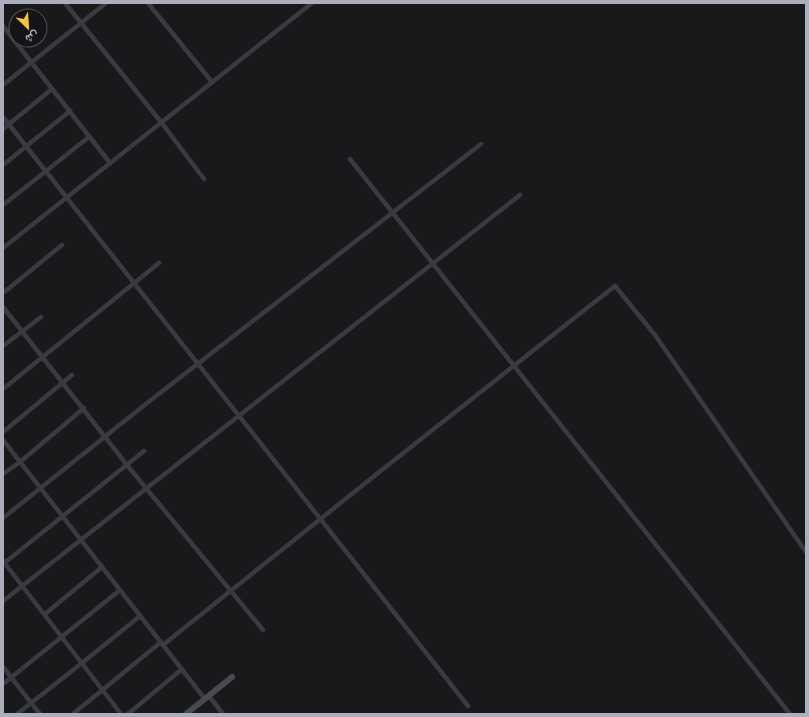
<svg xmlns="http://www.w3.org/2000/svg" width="809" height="717" font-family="Montserrat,Vazirmatn,sans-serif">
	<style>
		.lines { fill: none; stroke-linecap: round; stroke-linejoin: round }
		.street { stroke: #3a3b41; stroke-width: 4.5 }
		.secondary { stroke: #484a51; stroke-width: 6 }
	</style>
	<rect width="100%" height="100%" fill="#19191c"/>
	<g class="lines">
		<g class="street">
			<path d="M65 3 161 122 204 179"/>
			<path d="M148 3 212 82"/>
			<path d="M3 26 110 163"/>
			<path d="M3 85 106 3"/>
			<path d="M3 117 468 706"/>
			<path d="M3 129 52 89"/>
			<path d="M350 159 790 714"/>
			<path d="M3 165 70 111"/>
			<path d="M3 205 89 137"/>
			<path d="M3 248 312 3"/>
			<path d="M3 293 62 245"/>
			<path d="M3 307 127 465 263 630"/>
			<path d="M3 346 41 317"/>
			<path d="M3 389 159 263"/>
			<path d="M3 432 72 375"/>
			<path d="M3 440 205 699"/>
			<path d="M3 474 20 462 84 408"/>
			<path d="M3 518 142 407 481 144"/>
			<path d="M3 561 121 714"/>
			<path d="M3 564 144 451"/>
			<path d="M3 601 520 195"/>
			<path d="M45 614 102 567"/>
			<path d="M163 645 373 477 615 286 655 335 806 552"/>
			<path d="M3 667 40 714"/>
			<path d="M3 684 120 590"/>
			<path d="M209 696 223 714"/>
			<path d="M17 714 82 663 140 616"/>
			<path d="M73 714 161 642"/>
			<path d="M128 714 182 669"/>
		</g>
		<path class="secondary" d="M186 714 232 677"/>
	</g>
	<rect width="809" height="717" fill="none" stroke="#acafbb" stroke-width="8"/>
	<g transform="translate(28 28) rotate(155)"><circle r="19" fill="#141417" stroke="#515259"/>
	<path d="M0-3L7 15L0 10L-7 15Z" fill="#f6c437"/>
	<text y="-6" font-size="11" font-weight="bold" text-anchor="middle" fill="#acafbb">ش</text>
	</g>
</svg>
